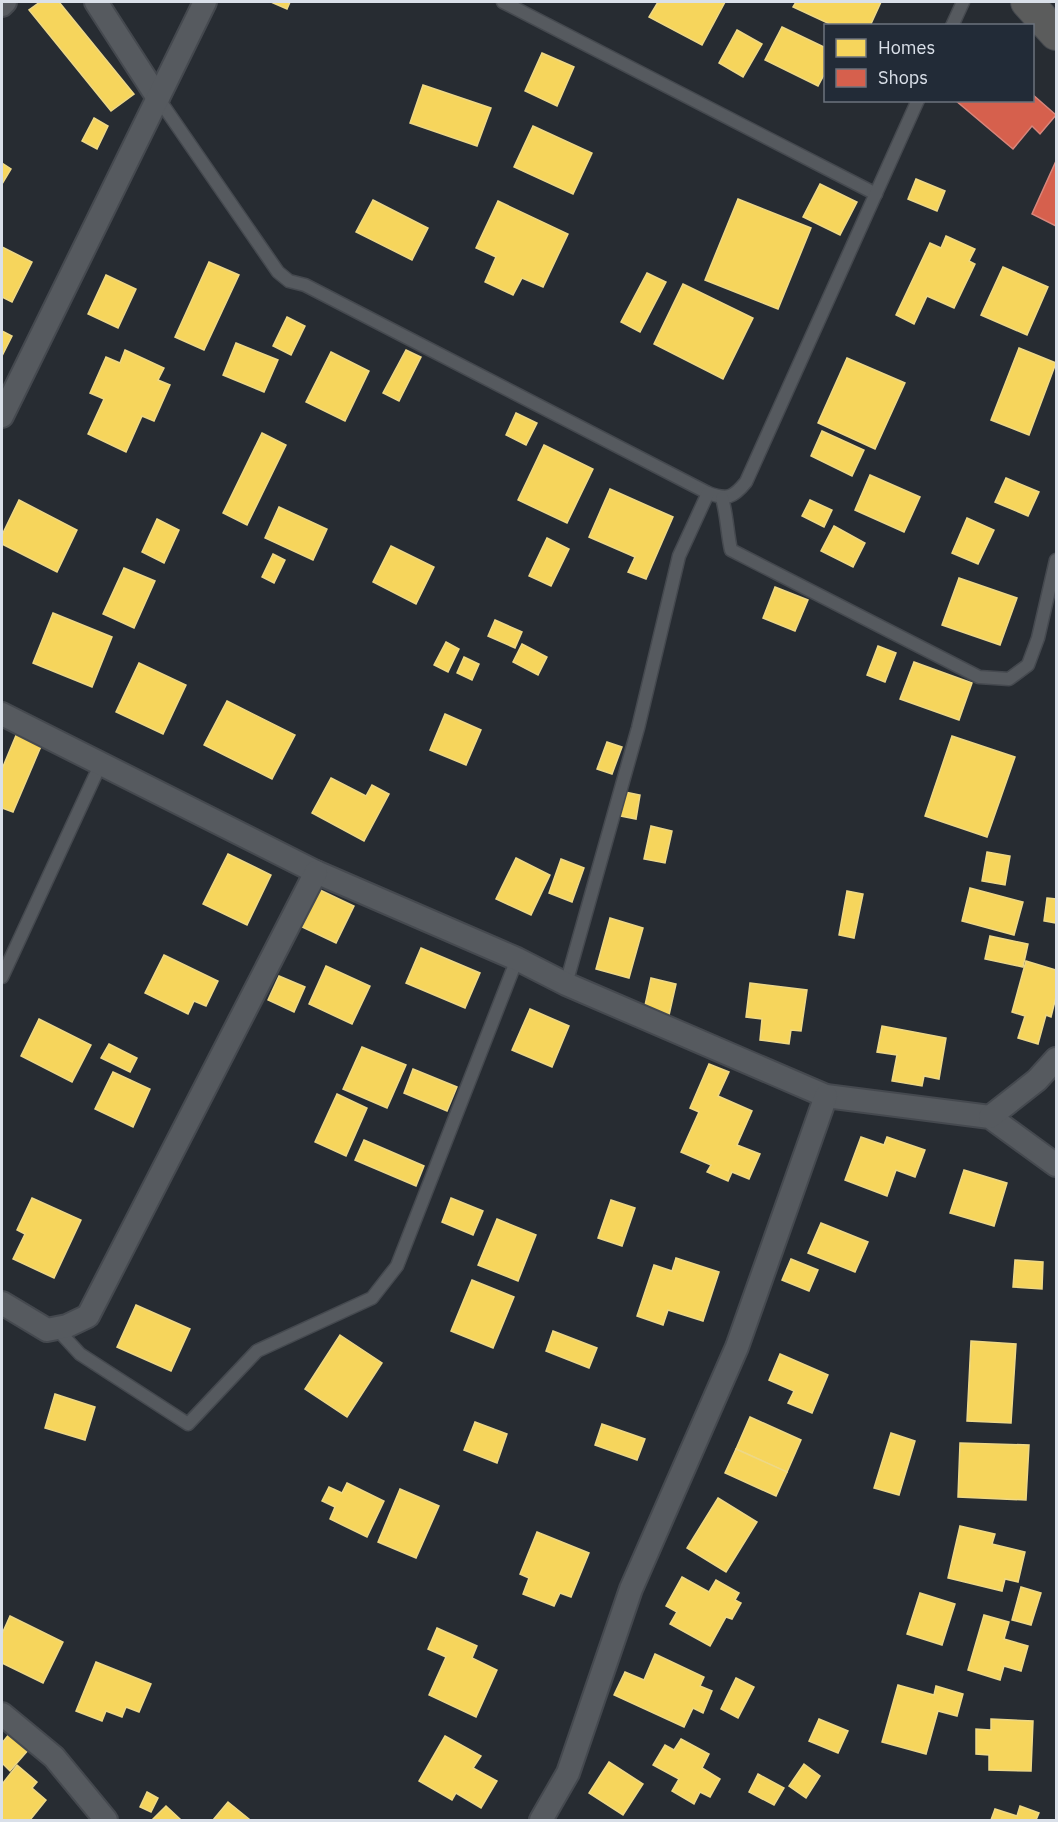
<svg xmlns="http://www.w3.org/2000/svg" width="1058" height="1822" font-family="'IBM Plex Sans',sans-serif">
	<style>
		.homes { fill: #f6d55c; stroke: #eed886; stroke-width: 1.5 }
		.shops { fill: #d6604d; stroke: #d7867c; stroke-width: 1.5 }
		.lines { fill: none; stroke-linecap: round; stroke-linejoin: round }
		.lane-casing { stroke: #45494f; stroke-width: 15 }
		.street-casing { stroke: #45494f; stroke-width: 26 }
		.secondary-casing { stroke: #45494f; stroke-width: 34 }
		.lane { stroke: #565a5f; stroke-width: 12 }
		.street { stroke: #565a5f; stroke-width: 22 }
		.secondary { stroke: #5b5c5c; stroke-width: 32 }
	</style>
	<rect width="100%" height="100%" fill="#272c32"/>
	<g class="homes">
		<path d="M40 2H59L134 94 111 111 29 10Z"/>
		<path d="M271 2H290L287 9Z"/>
		<path d="M658 2H725L702 45 649 17Z"/>
		<path d="M796 2H881L870 26H834L793 7Z"/>
		<path d="M782 27 826 48V71L818 86 765 60Z"/>
		<path d="M737 30 762 44 743 77 719 63Z"/>
		<path d="M542 53 574 67 557 106 525 91Z"/>
		<path d="M423 85 491 108 477 146 410 123Z"/>
		<path d="M94 118 108 126 97 149 82 141Z"/>
		<path d="M533 126 592 153 573 194 514 167Z"/>
		<path d="M2 163 11 169 2 184Z"/>
		<path d="M916 179 945 191 937 211 908 199Z"/>
		<path d="M820 184 857 202 840 235 803 217Z"/>
		<path d="M738 199 811 228 778 309 705 280Z"/>
		<path d="M373 200 428 228 412 260 356 232Z"/>
		<path d="M498 201 568 234 543 287 522 278 513 295 485 282 496 257 476 248Z"/>
		<path d="M946 236 975 249 969 261 975 264 954 308 927 296 914 324 896 315 930 243 941 248Z"/>
		<path d="M2 247 32 262 12 302 2 297Z"/>
		<path d="M209 262 239 275 204 350 175 337Z"/>
		<path d="M1003 267 1048 287 1027 335 981 315Z"/>
		<path d="M647 273 666 282 640 332 621 322Z"/>
		<path d="M106 275 136 289 118 328 88 314Z"/>
		<path d="M683 284 753 318 723 379 654 344Z"/>
		<path d="M287 317 305 326 291 355 273 346Z"/>
		<path d="M2 331 12 336 2 356Z"/>
		<path d="M236 343 278 360 264 392 223 375Z"/>
		<path d="M1019 348 1056 363 1029 435 991 420Z"/>
		<path d="M125 350 164 368 158 380 170 385 154 421 142 416 126 452 88 434 104 399 90 393 106 357 120 363Z"/>
		<path d="M406 350 421 357 399 401 383 393Z"/>
		<path d="M331 352 369 371 345 421 306 402Z"/>
		<path d="M847 358 905 383 875 449 818 423Z"/>
		<path d="M516 413 537 423 526 445 506 435Z"/>
		<path d="M822 431 864 450 852 476 811 456Z"/>
		<path d="M262 433 286 445 247 525 223 513Z"/>
		<path d="M544 445 593 469 567 523 518 500Z"/>
		<path d="M870 475 920 497 904 532 855 510Z"/>
		<path d="M1006 478 1039 492 1028 516 995 502Z"/>
		<path d="M610 489 673 517 646 579 628 572 635 557 589 537Z"/>
		<path d="M19 500 77 530 57 572 2 544V535Z"/>
		<path d="M810 500 832 510 824 527 802 516Z"/>
		<path d="M279 507 327 529 313 560 265 538Z"/>
		<path d="M967 518 994 530 978 564 952 553Z"/>
		<path d="M157 519 179 530 164 563 142 552Z"/>
		<path d="M834 526 865 543 853 567 821 551Z"/>
		<path d="M547 538 569 549 551 586 529 576Z"/>
		<path d="M391 546 434 567 416 604 373 582Z"/>
		<path d="M273 554 285 560 274 583 262 577Z"/>
		<path d="M124 568 155 581 134 628 103 614Z"/>
		<path d="M959 578 1017 598 1000 645 942 625Z"/>
		<path d="M775 587 808 600 795 631 763 618Z"/>
		<path d="M53 613 112 637 92 687 33 663Z"/>
		<path d="M495 620 522 632 515 648 488 636Z"/>
		<path d="M446 642 459 649 448 672 434 665Z"/>
		<path d="M522 644 547 657 538 675 513 662Z"/>
		<path d="M878 646 896 653 885 682 867 675Z"/>
		<path d="M464 657 479 664 472 680 457 673Z"/>
		<path d="M914 662 972 683 959 720 900 699Z"/>
		<path d="M139 663 186 685 163 734 116 712Z"/>
		<path d="M227 701 295 735 272 779 204 745Z"/>
		<path d="M445 714 481 730 466 765 430 750Z"/>
		<path d="M17 733 42 744 13 812 2 808V769Z"/>
		<path d="M952 736 1015 757 987 837 925 816Z"/>
		<path d="M607 742 622 747 612 774 597 769Z"/>
		<path d="M331 778 366 796 372 785 389 794 364 841 312 813Z"/>
		<path d="M625 792 640 795 636 819 620 816Z"/>
		<path d="M651 826 672 831 665 863 644 859Z"/>
		<path d="M987 852 1010 856 1005 885 982 881Z"/>
		<path d="M228 854 271 875 247 925 203 904Z"/>
		<path d="M516 858 550 875 531 915 496 899Z"/>
		<path d="M561 859 584 868 572 902 549 893Z"/>
		<path d="M970 888 1023 902 1014 935 962 921Z"/>
		<path d="M320 890 354 906 336 943 302 927Z"/>
		<path d="M847 891 863 894 854 938 839 935Z"/>
		<path d="M1047 898 1056 899V923L1044 921Z"/>
		<path d="M610 918 643 928 629 978 596 969Z"/>
		<path d="M990 936 1028 944 1023 967 985 959Z"/>
		<path d="M421 948 480 973 465 1008 406 983Z"/>
		<path d="M164 955 218 981 206 1006 194 1001 188 1014 145 993Z"/>
		<path d="M1026 961 1056 970V997L1051 1017 1046 1015 1038 1044 1018 1038 1025 1016 1012 1012Z"/>
		<path d="M326 966 370 986 352 1024 309 1004Z"/>
		<path d="M279 976 305 987 294 1012 268 1000Z"/>
		<path d="M651 978 676 984 669 1015 644 1010Z"/>
		<path d="M750 983 807 990 801 1031 791 1030 789 1044 760 1040 762 1019 746 1017Z"/>
		<path d="M530 1009 569 1026 552 1067 512 1050Z"/>
		<path d="M39 1019 91 1045 72 1082 21 1056Z"/>
		<path d="M882 1026 946 1038 939 1079 924 1076 922 1086 892 1081 897 1055 877 1052Z"/>
		<path d="M109 1044 137 1058 130 1072 101 1058Z"/>
		<path d="M362 1047 406 1065 387 1108 343 1089Z"/>
		<path d="M709 1064 729 1072 718 1096 752 1111 737 1145 760 1154 749 1179 732 1172 728 1181 707 1172 711 1165 681 1152 699 1112 690 1108Z"/>
		<path d="M413 1069 457 1087 447 1111 404 1093Z"/>
		<path d="M113 1072 150 1089 133 1127 95 1109Z"/>
		<path d="M337 1094 367 1108 346 1156 315 1142Z"/>
		<path d="M861 1137 884 1145 887 1137 925 1150 915 1177 896 1170 887 1196 845 1180Z"/>
		<path d="M364 1140 424 1166 416 1186 355 1160Z"/>
		<path d="M964 1170 1007 1183 994 1226 950 1213Z"/>
		<path d="M32 1198 81 1220 54 1278 13 1259 25 1234 17 1230Z"/>
		<path d="M451 1198 483 1211 473 1235 442 1222Z"/>
		<path d="M611 1200 635 1208 622 1246 598 1238Z"/>
		<path d="M497 1219 536 1235 518 1281 478 1265Z"/>
		<path d="M821 1223 868 1242 855 1272 808 1253Z"/>
		<path d="M676 1258 719 1272 703 1321 668 1310 663 1325 637 1316 654 1265 672 1271Z"/>
		<path d="M791 1259 818 1270 809 1291 782 1280Z"/>
		<path d="M1015 1260 1043 1262 1042 1289 1013 1287Z"/>
		<path d="M472 1280 514 1297 493 1348 451 1331Z"/>
		<path d="M136 1305 190 1329 171 1371 117 1347Z"/>
		<path d="M553 1331 597 1348 589 1368 546 1351Z"/>
		<path d="M340 1335 382 1363 347 1417 305 1389Z"/>
		<path d="M971 1341 1016 1344 1011 1423 967 1421Z"/>
		<path d="M780 1354 828 1375 812 1413 788 1403 794 1391 769 1380Z"/>
		<path d="M55 1394 95 1407 85 1440 45 1428Z"/>
		<path d="M750 1417 801 1440 787 1472 736 1449Z"/>
		<path d="M475 1422 507 1434 497 1463 464 1450Z"/>
		<path d="M602 1424 645 1439 637 1460 595 1445Z"/>
		<path d="M891 1433 915 1441 899 1495 874 1488Z"/>
		<path d="M960 1443 1029 1445 1026 1500 958 1497Z"/>
		<path d="M736 1449 787 1472 776 1496 725 1473Z"/>
		<path d="M347 1483 384 1501 367 1537 330 1519 335 1507 322 1501 329 1487 342 1493Z"/>
		<path d="M400 1489 439 1506 416 1558 378 1542Z"/>
		<path d="M718 1498 757 1522 726 1572 687 1548Z"/>
		<path d="M960 1526 995 1534 992 1544 1025 1552 1018 1582 1005 1579 1002 1591 948 1578Z"/>
		<path d="M537 1532 589 1553 571 1597 560 1593 554 1606 523 1594 529 1578 520 1574Z"/>
		<path d="M682 1577 709 1592 716 1580 739 1593 735 1600 741 1603 732 1619 726 1617 710 1646 670 1624 677 1612 666 1606Z"/>
		<path d="M1021 1587 1041 1593 1031 1625 1012 1620Z"/>
		<path d="M920 1593 955 1604 942 1645 907 1634Z"/>
		<path d="M984 1615 1009 1622 1004 1639 1028 1646 1021 1671 1004 1666 1000 1680 968 1670Z"/>
		<path d="M10 1616 63 1642 43 1683 2 1663V1634Z"/>
		<path d="M437 1628 477 1646 472 1658 497 1670 476 1717 429 1695 446 1657 428 1649Z"/>
		<path d="M655 1654 704 1677 700 1686 712 1691 703 1713 693 1708 684 1727 614 1695 625 1672 644 1680Z"/>
		<path d="M96 1662 151 1684 139 1712 126 1707 122 1717 106 1711 102 1721 76 1711Z"/>
		<path d="M736 1678 754 1687 738 1718 721 1709Z"/>
		<path d="M898 1685 934 1695 936 1686 963 1694 957 1716 938 1711 926 1754 882 1742Z"/>
		<path d="M819 1719 848 1731 838 1753 809 1741Z"/>
		<path d="M991 1719 1033 1721 1031 1771 989 1770V1755L976 1754V1729L991 1730Z"/>
		<path d="M10 1733 29 1749 10 1771 2 1763V1743Z"/>
		<path d="M445 1736 481 1756 473 1768 497 1781 481 1808 456 1793 452 1800 419 1781Z"/>
		<path d="M681 1739 709 1754 702 1768 720 1779 710 1797 700 1792 694 1804 672 1791 679 1779 653 1765 665 1745 674 1750Z"/>
		<path d="M609 1762 643 1784 623 1815 589 1793Z"/>
		<path d="M804 1764 820 1776 806 1798 789 1786Z"/>
		<path d="M17 1765 37 1782 32 1788 46 1800 30 1820H2V1782L3 1783Z"/>
		<path d="M758 1774 784 1788 774 1805 749 1792Z"/>
		<path d="M147 1792 158 1798 151 1812 140 1807Z"/>
		<path d="M228 1802 249 1819 248 1820H213Z"/>
		<path d="M166 1806 181 1820H152Z"/>
		<path d="M1020 1806 1039 1813 1036 1820H991L995 1809 1017 1816Z"/>
	</g>
	<g class="shops">
		<path d="M1032 94 1056 115 1040 134 1032 126 1013 149 955 100H1032Z"/>
		<path d="M1056 161V226L1032 214Z"/>
	</g>
	<g class="lines">
		<defs>
			<g id="lane">
				<path d="M503 2 876 194"/>
				<path d="M952 26 963 2"/>
				<path d="M158 98 278 272 289 281 305 285 708 493C727 500 733 498 746 482L918 100"/>
				<path d="M722 498C727 515 727 532 731 550L979 677 1009 679 1028 665 1038 638 1056 560"/>
				<path d="M2 977 101 763"/>
				<path d="M566 984 638 728 679 556 708 493"/>
				<path d="M56 1328 80 1354 188 1424 257 1351 372 1298 397 1266 517 959"/>
			</g>
			<g id="street">
				<path d="M96 2 158 98"/>
				<path d="M2 5 5 2"/>
				<path d="M2 416 205 2"/>
				<path d="M2 714 316 872 517 959 566 984 826 1096 990 1117 1056 1165"/>
				<path d="M990 1117 1037 1080 1056 1059"/>
				<path d="M2 1303 47 1330 67 1326 88 1316 316 872"/>
				<path d="M2 1714 54 1757 106 1820"/>
				<path d="M541 1820 568 1773 631 1589 737 1347 826 1096"/>
			</g>
			<path id="secondary" d="M1027 2 1056 34"/>
		</defs>
		<use href="#lane" class="lane-casing"/>
		<use href="#street" class="street-casing"/>
		<use href="#secondary" class="secondary-casing"/>
		<use href="#lane" class="lane"/>
		<use href="#street" class="street"/>
		<use href="#secondary" class="secondary"/>
	</g>
	<rect width="1058" height="1822" fill="none" stroke="#dae0e9" stroke-width="6"/>
	<rect x="824" y="24" width="210" height="78" fill="#222b37" stroke="#6c737e" stroke-width="1.5"/>
	<rect x="836" y="39" width="30" height="18" fill="#f6d55c" stroke="#6c737e" stroke-width="1.5"/>
	<text x="878" y="54" font-size="18" fill="#dae0e9">Homes</text>
	<rect x="836" y="69" width="30" height="18" fill="#d6604d" stroke="#6c737e" stroke-width="1.5"/>
	<text x="878" y="84" font-size="18" fill="#dae0e9">Shops</text>
</svg>
